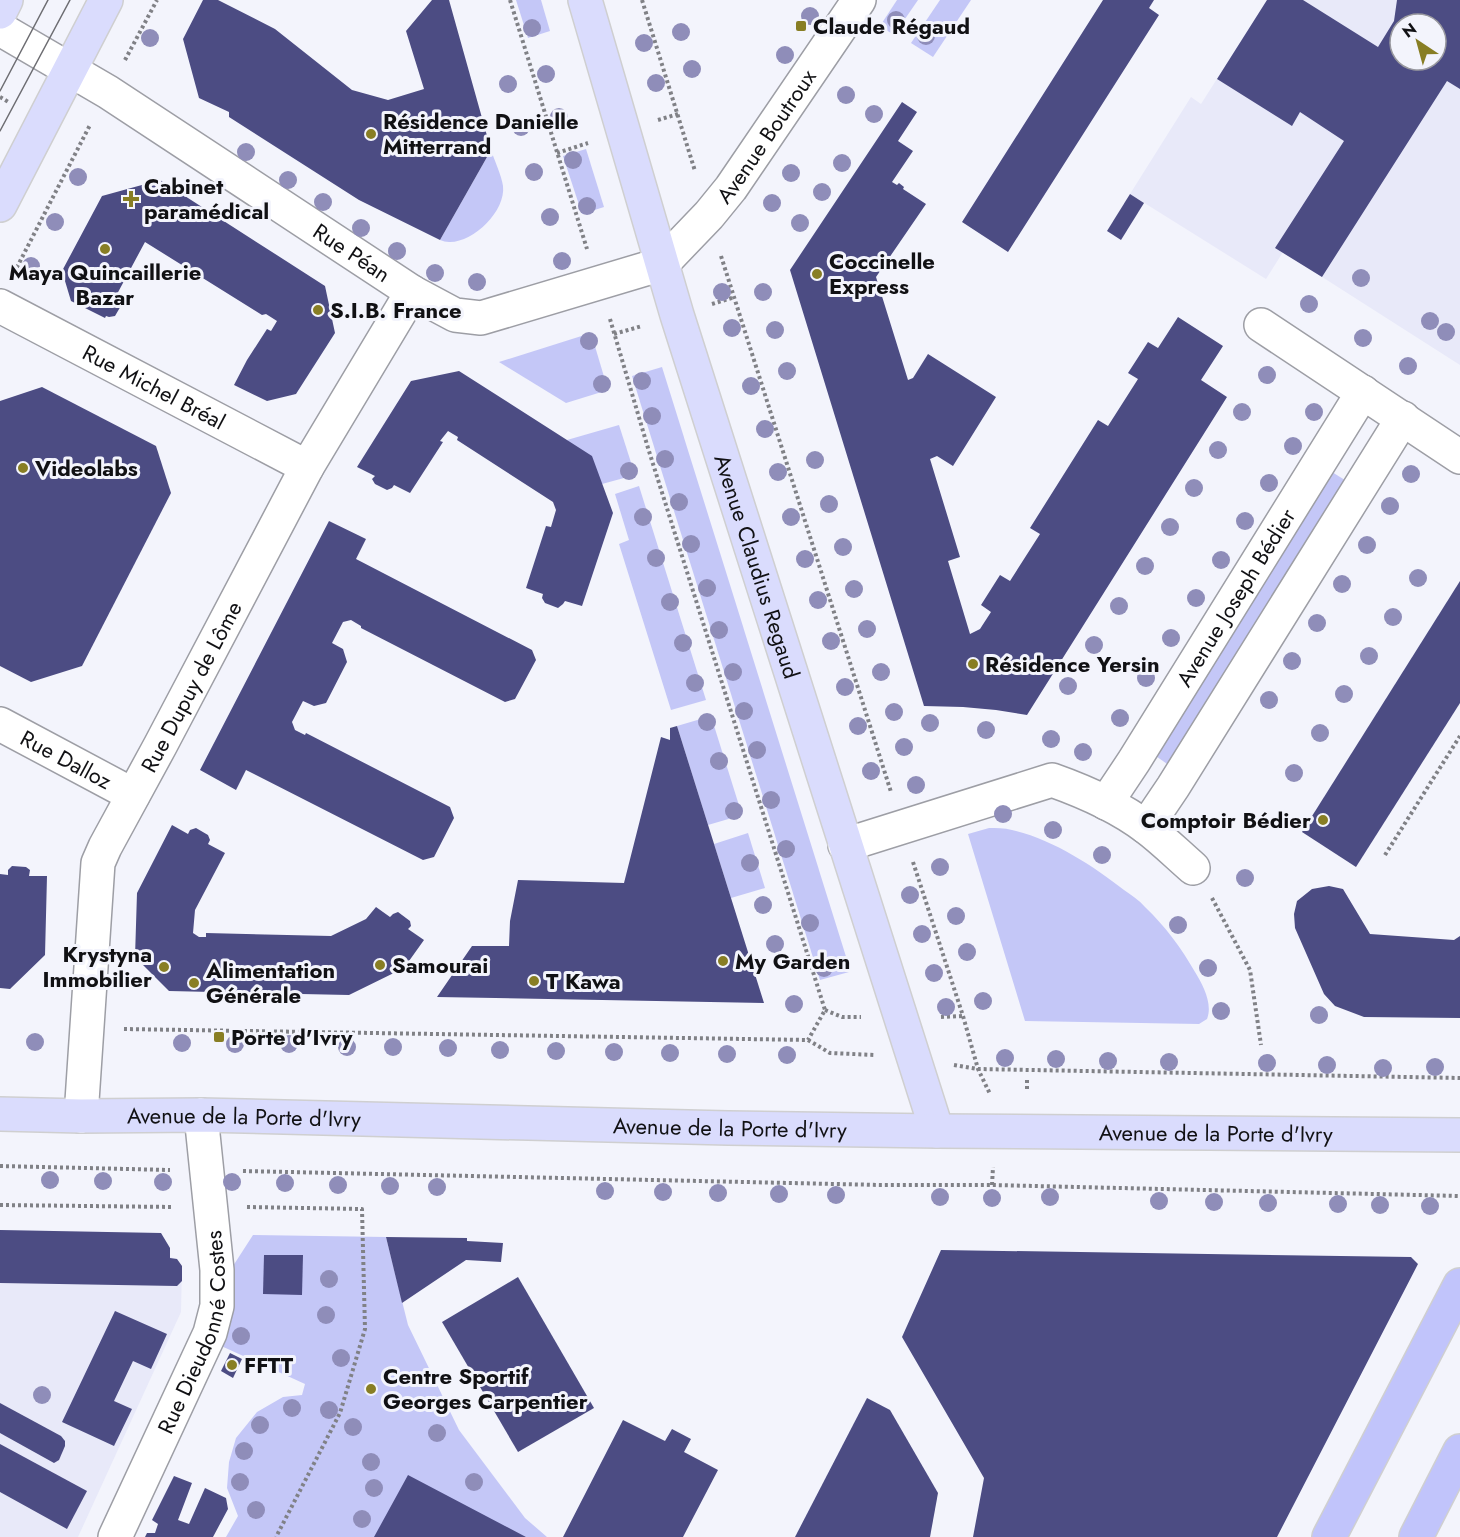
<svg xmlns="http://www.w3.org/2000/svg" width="1460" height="1537" font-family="Jost,sans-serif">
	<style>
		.built { fill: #e8e9f9; fill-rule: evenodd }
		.green { fill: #c4c7f7 }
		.building { fill: #4c4c83; fill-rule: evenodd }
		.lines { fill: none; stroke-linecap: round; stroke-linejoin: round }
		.minor-casing { stroke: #9d9ea5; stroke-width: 36 }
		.major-casing { stroke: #cfcfd0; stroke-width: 36 }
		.highway-casing { stroke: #cfcfd0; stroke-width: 36 }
		.path { stroke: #808186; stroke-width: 4; stroke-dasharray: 3 3; stroke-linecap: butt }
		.minor { stroke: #fff; stroke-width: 33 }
		.major { stroke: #dadcfd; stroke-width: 33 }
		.highway { stroke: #c1c4fb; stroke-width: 33 }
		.tram { stroke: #6d6d72; stroke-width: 1.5 }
		.tree { fill: #8f8db9 }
		.poi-dot { fill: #887e24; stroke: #f3f4fc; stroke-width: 2 }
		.labels { text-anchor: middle; stroke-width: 6; stroke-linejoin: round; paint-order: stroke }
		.poi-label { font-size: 22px; font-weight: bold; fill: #111114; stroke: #f3f4fc; text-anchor: start }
		.street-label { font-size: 22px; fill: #111114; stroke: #f3f4fc }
	</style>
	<rect width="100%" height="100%" fill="#f3f4fc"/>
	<g class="built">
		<path d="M1267 0H1460V365L1283 252 1266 279 1130 194 1191 97 1201 104ZM1400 24H1436V60H1400Z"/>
		<path d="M0 1230 161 1233 170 1248V1257L177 1259 182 1266 181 1312 78 1537H0Z"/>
	</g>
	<g class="green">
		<path d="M516 0H541L550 31 528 38Z"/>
		<path d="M897 0H918L894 35 880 26Z"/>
		<path d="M940 0H971L933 57 911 43Z"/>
		<path d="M586 149 604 207 582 214 563 156Z"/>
		<path d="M491 150C494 159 502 177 503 186 506 211 473 243 449 242 446 242 443 241 440 240Z"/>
		<path d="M591 333 608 390 566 403 499 362Z"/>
		<path d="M662 367 848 963 849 972 820 980 632 376Z"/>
		<path d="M619 425 635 475 602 484 567 440Z"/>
		<path d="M1332 472 1348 482 1170 766 1153 754Z"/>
		<path d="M639 486 706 700 671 710 619 544 629 540 615 494Z"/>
		<path d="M711 716 742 815 708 825 677 726Z"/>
		<path d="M989 828C996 828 1004 828 1012 830 1052 839 1092 865 1124 890 1131 895 1139 900 1145 907 1165 926 1182 949 1195 972 1203 985 1213 1004 1207 1019L1199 1024 1025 1021 968 834Z"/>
		<path d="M748 833 765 888 731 898 714 844Z"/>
		<path d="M253 1235 386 1237 408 1325 459 1430 525 1518 547 1537H226L238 1516 227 1488 229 1462 236 1438 257 1412 283 1397 302 1395 305 1384 219 1345 233 1266Z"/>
	</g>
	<g class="building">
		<path d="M203 0H218L275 29 352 90 388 100 424 89 406 31 432 0H449L491 150 440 240 359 200 229 117V112L199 98 183 39Z"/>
		<path d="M1103 0H1154L1149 8 1159 15 1008 252 962 222Z"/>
		<path d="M1267 0H1303L1378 47 1394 21 1397 0H1460V89L1447 81 1322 277 1275 248 1344 141 1300 112 1292 126 1217 79ZM1400 24H1436V60H1400Z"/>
		<path d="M902 102 917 112 898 141 913 151 892 182 897 185 899 183 904 187 903 189 926 204 876 277 908 380 913 378 928 354 996 397 953 466 937 456 930 459 960 557 948 561 970 634 980 629 991 612 981 605 1000 575 1010 581 1040 534 1030 528 1098 420 1108 426 1138 379 1128 373 1148 342 1158 348 1178 317 1223 346 1201 380 1227 397 1027 715 996 710 963 707 924 706 790 270Z"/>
		<path d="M160 180 325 286 335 333 296 394 267 401 234 385 247 360 267 329 271 331 277 321 266 314 262 315 145 242 116 296 120 298 122 304 115 316 109 317 106 316 105 318 71 301 62 271 102 196Z"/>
		<path d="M1130 194 1144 203 1121 240 1107 231Z"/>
		<path d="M459 371 592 456 613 513 582 606 565 601 563 604 558 608 545 603 542 598 543 594 526 588 546 526 551 527 556 510 553 502 457 440 458 437 448 431 440 441 443 442 410 493 394 485 392 488 387 490 375 484 372 479 375 476 357 467 411 381Z"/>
		<path d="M42 387 156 446 171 493 82 666 31 682 0 666V401Z"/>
		<path d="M329 521 366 539 356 559 532 650 536 660 515 699 505 702 361 628V626L351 620 343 622 332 643 343 649 347 662 326 703 314 706 303 701 292 722 295 730 305 735 306 733 450 807 454 818 434 857 423 860 246 770 236 790 200 770Z"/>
		<path d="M1460 581V703L1356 867 1302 832Z"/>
		<path d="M677 726 764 1003 437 997 472 946H509L510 921 518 880 624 883 661 737 670 740V728Z"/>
		<path d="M172 825 188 834 190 830 196 828 208 835 210 840 208 844 225 853 195 910 193 933 199 937H206V933L331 936 366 919 376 907 390 917 393 914 398 912 410 921 411 926 408 929 424 940 404 968 349 995 169 991 135 957 137 893Z"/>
		<path d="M12 866 26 867 30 870 29 876H47L45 955 10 989 0 988V874L8 875V870Z"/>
		<path d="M1329 886 1343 889 1370 934 1454 940 1460 936V1018L1364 1017 1335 1006 1324 994 1295 928 1294 914 1297 901 1312 889Z"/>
		<path d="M0 1230 161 1233 170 1248V1258L177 1259 182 1266V1281L177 1286 0 1283Z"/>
		<path d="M386 1237 467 1238V1241L503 1243 501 1262 466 1260 402 1303Z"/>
		<path d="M941 1250 1411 1257 1418 1264 1277 1537H973L984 1478 902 1337Z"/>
		<path d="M264 1255H303L302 1295 263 1294Z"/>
		<path d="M518 1277 594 1408 518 1452 442 1322Z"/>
		<path d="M115 1311 167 1334 151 1369 133 1361 114 1401 132 1409 114 1446 62 1422Z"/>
		<path d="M230 1353 242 1359 233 1378 221 1371Z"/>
		<path d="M867 1398 890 1410 938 1493 930 1537H795Z"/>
		<path d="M0 1403 61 1436 65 1441V1446L59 1460 54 1463 0 1433Z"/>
		<path d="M623 1420 665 1441 672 1429 691 1439 684 1452 718 1470 683 1537H563Z"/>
		<path d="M0 1444 87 1491 67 1529 0 1492Z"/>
		<path d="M408 1475 505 1526 526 1537H374Z"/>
		<path d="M174 1476 192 1483 178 1520 189 1524 205 1488 226 1498 228 1509 213 1537H145L147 1533H155L158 1524 152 1520Z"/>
	</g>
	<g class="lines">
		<defs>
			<g id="minor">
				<path id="s1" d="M0 29 108 92 412 292 455 315 481 318 662 264 709 215 731 188 859 0"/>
				<path id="s2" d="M0 306 307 467"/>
				<path d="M1261 325 1460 457"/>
				<path id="s3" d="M0 724 133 795"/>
				<path id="s4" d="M1106 803 1134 761 1363 392"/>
				<path d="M1146 827 1173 787 1403 418"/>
				<path d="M845 845 1052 780C1083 791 1121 808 1147 828 1163 840 1178 855 1193 868"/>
				<path id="s5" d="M81 1116 98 863 105 847 160 746 307 467 412 292"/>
				<path id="s6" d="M115 1537 210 1333 217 1306V1270L201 1115"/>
			</g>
			<g id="major">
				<path id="s7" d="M585 0 677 315 937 1131"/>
				<path d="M0 12 6 0"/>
				<path d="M0 205 106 0"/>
				<path id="s8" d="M0 1114 81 1116 201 1115 728 1128 937 1131 1460 1135"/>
			</g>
			<g id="highway">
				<path d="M1329 1537 1460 1285"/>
				<path d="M1416 1537 1460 1451"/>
			</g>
		</defs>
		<use href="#minor" class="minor-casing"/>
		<use href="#major" class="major-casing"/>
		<use href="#highway" class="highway-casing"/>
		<g class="path">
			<path d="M510 0 587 249"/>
			<path d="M642 0 695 171"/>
			<path d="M125 60 157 0"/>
			<path d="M0 97 10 103"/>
			<path d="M658 120 678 114"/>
			<path d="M557 153 588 143"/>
			<path d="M721 256 891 792"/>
			<path d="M14 273 90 125"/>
			<path d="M712 304 735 297"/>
			<path d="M610 319 648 448 825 1010 808 1040"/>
			<path d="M614 334 642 326"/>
			<path d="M1385 855 1460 736"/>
			<path d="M913 862 963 1016 978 1069 990 1094"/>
			<path d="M1212 898 1250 970 1261 1045"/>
			<path d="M825 1010 842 1017H861"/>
			<path d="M941 1017 963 1016"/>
			<path d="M124 1029 808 1040 830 1053 875 1055"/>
			<path d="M954 1065 978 1069 1460 1078"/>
			<path d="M1027 1080V1090"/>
			<path d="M0 1166 170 1170"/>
			<path d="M243 1171 881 1185H992L1460 1196"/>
			<path d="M992 1185 993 1167"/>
			<path d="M0 1205 173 1207"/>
			<path d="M247 1207 362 1209 365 1329 340 1413 276 1537"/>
		</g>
		<use href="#minor" class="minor"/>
		<use href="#major" class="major"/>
		<use href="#highway" class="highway"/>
		<g class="tram">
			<path d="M0 91 48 0"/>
			<path d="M0 131 70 0"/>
		</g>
	</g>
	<g class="tree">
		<circle cx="810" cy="16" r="9"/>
		<circle cx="896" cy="20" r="9"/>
		<circle cx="532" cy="28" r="9"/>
		<circle cx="681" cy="32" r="9"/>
		<circle cx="926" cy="36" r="9"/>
		<circle cx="150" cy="38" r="9"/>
		<circle cx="644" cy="43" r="9"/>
		<circle cx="785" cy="55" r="9"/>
		<circle cx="692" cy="69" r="9"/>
		<circle cx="546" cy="74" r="9"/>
		<circle cx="656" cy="83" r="9"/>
		<circle cx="508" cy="84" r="9"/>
		<circle cx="846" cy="95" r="9"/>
		<circle cx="874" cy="114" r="9"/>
		<circle cx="559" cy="117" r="9"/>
		<circle cx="521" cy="127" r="9"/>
		<circle cx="246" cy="152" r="9"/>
		<circle cx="573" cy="160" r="9"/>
		<circle cx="842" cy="163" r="9"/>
		<circle cx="534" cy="172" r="9"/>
		<circle cx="791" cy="173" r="9"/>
		<circle cx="78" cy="177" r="9"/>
		<circle cx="288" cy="180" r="9"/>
		<circle cx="822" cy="192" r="9"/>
		<circle cx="323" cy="202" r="9"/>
		<circle cx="772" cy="203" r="9"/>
		<circle cx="587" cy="206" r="9"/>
		<circle cx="550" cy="217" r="9"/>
		<circle cx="55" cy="222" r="9"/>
		<circle cx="800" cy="223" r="9"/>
		<circle cx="361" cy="228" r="9"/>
		<circle cx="397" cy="251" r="9"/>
		<circle cx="562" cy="261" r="9"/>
		<circle cx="31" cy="266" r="9"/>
		<circle cx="435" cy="273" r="9"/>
		<circle cx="1361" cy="278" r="9"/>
		<circle cx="477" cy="282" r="9"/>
		<circle cx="722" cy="292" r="9"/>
		<circle cx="763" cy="292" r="9"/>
		<circle cx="1309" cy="304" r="9"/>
		<circle cx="1430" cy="321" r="9"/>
		<circle cx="732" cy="328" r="9"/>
		<circle cx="775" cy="330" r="9"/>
		<circle cx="1446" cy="332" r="9"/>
		<circle cx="1363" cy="338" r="9"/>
		<circle cx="589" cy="341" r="9"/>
		<circle cx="1408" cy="366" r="9"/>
		<circle cx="787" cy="371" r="9"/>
		<circle cx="1267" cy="375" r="9"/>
		<circle cx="642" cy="381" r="9"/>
		<circle cx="602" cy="384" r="9"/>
		<circle cx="751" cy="386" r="9"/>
		<circle cx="1242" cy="412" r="9"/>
		<circle cx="1314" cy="412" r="9"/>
		<circle cx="652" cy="416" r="9"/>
		<circle cx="765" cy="429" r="9"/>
		<circle cx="1293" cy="446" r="9"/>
		<circle cx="1218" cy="450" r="9"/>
		<circle cx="665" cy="459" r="9"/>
		<circle cx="815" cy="460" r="9"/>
		<circle cx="629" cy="471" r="9"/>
		<circle cx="778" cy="472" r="9"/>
		<circle cx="1411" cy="474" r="9"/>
		<circle cx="1269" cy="483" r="9"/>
		<circle cx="1194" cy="488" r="9"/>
		<circle cx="679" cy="502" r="9"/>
		<circle cx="829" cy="504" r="9"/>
		<circle cx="1390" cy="506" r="9"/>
		<circle cx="643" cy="517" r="9"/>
		<circle cx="791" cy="517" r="9"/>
		<circle cx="1245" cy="521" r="9"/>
		<circle cx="1170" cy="527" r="9"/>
		<circle cx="691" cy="544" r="9"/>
		<circle cx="1367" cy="545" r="9"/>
		<circle cx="843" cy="547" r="9"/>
		<circle cx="656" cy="558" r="9"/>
		<circle cx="805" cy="559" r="9"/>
		<circle cx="1221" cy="560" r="9"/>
		<circle cx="1145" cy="566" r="9"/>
		<circle cx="1418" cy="578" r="9"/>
		<circle cx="1342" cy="584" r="9"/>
		<circle cx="707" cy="588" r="9"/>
		<circle cx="854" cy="589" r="9"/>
		<circle cx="1196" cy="598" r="9"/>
		<circle cx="818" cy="600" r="9"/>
		<circle cx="670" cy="602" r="9"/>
		<circle cx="1119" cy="606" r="9"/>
		<circle cx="1393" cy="617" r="9"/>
		<circle cx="1317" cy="623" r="9"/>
		<circle cx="867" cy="629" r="9"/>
		<circle cx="719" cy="630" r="9"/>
		<circle cx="1171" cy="638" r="9"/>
		<circle cx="831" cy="641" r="9"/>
		<circle cx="683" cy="643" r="9"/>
		<circle cx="1094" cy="645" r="9"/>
		<circle cx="1369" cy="656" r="9"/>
		<circle cx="1292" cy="661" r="9"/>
		<circle cx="733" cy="672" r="9"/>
		<circle cx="881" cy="672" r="9"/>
		<circle cx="1146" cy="678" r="9"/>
		<circle cx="695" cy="683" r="9"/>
		<circle cx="1068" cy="686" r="9"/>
		<circle cx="845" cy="687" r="9"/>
		<circle cx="1344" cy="694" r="9"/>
		<circle cx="1269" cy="700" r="9"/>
		<circle cx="744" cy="711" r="9"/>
		<circle cx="894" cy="712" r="9"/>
		<circle cx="1120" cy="718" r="9"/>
		<circle cx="707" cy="722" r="9"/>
		<circle cx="930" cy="723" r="9"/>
		<circle cx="858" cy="726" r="9"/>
		<circle cx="986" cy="730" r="9"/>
		<circle cx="1320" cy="733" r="9"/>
		<circle cx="1051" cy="739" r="9"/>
		<circle cx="904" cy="747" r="9"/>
		<circle cx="757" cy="750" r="9"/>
		<circle cx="1083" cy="752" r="9"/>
		<circle cx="719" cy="761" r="9"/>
		<circle cx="871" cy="771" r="9"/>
		<circle cx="1294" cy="773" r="9"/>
		<circle cx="916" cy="785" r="9"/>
		<circle cx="771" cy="800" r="9"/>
		<circle cx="734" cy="811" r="9"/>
		<circle cx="1003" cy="814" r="9"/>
		<circle cx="1053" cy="830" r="9"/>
		<circle cx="786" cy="849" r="9"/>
		<circle cx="1102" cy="855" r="9"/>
		<circle cx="750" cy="863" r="9"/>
		<circle cx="940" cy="867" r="9"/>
		<circle cx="1245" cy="878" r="9"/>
		<circle cx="910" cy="895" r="9"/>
		<circle cx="763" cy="905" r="9"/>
		<circle cx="956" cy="916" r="9"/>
		<circle cx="810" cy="923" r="9"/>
		<circle cx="1178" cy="925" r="9"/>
		<circle cx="922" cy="934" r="9"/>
		<circle cx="775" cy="944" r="9"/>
		<circle cx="967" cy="952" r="9"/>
		<circle cx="824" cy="968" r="9"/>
		<circle cx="1208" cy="968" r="9"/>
		<circle cx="934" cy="973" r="9"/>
		<circle cx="983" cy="1001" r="9"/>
		<circle cx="794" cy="1004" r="9"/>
		<circle cx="946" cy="1007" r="9"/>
		<circle cx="1221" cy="1011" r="9"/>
		<circle cx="1319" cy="1015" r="9"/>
		<circle cx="35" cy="1042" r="9"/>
		<circle cx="182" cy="1043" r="9"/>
		<circle cx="235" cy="1044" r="9"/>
		<circle cx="289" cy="1044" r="9"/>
		<circle cx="347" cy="1047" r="9"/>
		<circle cx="393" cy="1047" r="9"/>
		<circle cx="448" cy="1048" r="9"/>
		<circle cx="500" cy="1050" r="9"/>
		<circle cx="556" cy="1051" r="9"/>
		<circle cx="614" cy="1052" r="9"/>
		<circle cx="670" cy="1053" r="9"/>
		<circle cx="727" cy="1054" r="9"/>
		<circle cx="787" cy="1055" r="9"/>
		<circle cx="1005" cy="1058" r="9"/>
		<circle cx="1056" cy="1059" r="9"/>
		<circle cx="1108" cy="1061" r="9"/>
		<circle cx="1169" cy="1062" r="9"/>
		<circle cx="1267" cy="1063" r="9"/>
		<circle cx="1327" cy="1065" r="9"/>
		<circle cx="1435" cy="1067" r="9"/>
		<circle cx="1383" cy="1068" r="9"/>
		<circle cx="50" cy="1180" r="9"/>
		<circle cx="103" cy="1181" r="9"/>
		<circle cx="163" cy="1182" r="9"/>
		<circle cx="232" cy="1182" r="9"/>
		<circle cx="285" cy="1183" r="9"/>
		<circle cx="338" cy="1185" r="9"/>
		<circle cx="390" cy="1186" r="9"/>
		<circle cx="437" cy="1187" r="9"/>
		<circle cx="605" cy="1191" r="9"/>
		<circle cx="663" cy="1192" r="9"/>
		<circle cx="718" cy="1193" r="9"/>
		<circle cx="779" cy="1194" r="9"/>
		<circle cx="836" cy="1195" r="9"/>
		<circle cx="940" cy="1197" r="9"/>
		<circle cx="1050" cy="1197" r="9"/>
		<circle cx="992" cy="1198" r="9"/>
		<circle cx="1159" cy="1201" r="9"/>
		<circle cx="1214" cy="1202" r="9"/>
		<circle cx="1268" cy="1203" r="9"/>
		<circle cx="1338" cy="1204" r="9"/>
		<circle cx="1380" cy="1205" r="9"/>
		<circle cx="1430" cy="1206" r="9"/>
		<circle cx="329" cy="1279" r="9"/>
		<circle cx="326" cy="1315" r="9"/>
		<circle cx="241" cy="1336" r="9"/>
		<circle cx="341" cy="1358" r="9"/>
		<circle cx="42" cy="1395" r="9"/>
		<circle cx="292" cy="1408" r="9"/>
		<circle cx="329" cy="1410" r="9"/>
		<circle cx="260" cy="1425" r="9"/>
		<circle cx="353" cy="1427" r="9"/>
		<circle cx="437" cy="1433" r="9"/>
		<circle cx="244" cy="1451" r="9"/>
		<circle cx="371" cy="1462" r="9"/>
		<circle cx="240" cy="1482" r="9"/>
		<circle cx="474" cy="1482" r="9"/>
		<circle cx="374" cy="1488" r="9"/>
		<circle cx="256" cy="1510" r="9"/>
		<circle cx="362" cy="1519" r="9"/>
	</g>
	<g class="poi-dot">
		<rect x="795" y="20" width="12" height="12" rx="3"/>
		<circle cx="371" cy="134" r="6"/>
		<path d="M128 190h6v6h6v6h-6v6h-6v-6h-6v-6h6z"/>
		<circle cx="105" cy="249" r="6"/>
		<circle cx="817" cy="274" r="6"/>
		<circle cx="318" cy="310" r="6"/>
		<circle cx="23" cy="468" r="6"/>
		<circle cx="973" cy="664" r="6"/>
		<circle cx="1323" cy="820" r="6"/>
		<circle cx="723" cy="961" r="6"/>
		<circle cx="380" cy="965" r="6"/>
		<circle cx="164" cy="967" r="6"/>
		<circle cx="534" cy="981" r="6"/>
		<circle cx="194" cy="983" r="6"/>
		<rect x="213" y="1031" width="12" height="12" rx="3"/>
		<circle cx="232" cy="1365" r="6"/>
		<circle cx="371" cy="1389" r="6"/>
	</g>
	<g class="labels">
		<g class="poi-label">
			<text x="813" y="34">Claude Régaud</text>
			<text x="383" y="129">Résidence Danielle<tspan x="383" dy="25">Mitterrand</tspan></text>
			<text x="144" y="194">Cabinet<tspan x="144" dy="25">paramédical</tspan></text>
			<text x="829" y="269">Coccinelle<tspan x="829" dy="25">Express</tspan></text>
			<text x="105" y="280" text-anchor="middle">Maya Quincaillerie<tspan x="105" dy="25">Bazar</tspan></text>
			<text x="330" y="318">S.I.B. France</text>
			<text x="35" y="476">Videolabs</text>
			<text x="985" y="672">Résidence Yersin</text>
			<text x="1311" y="828" text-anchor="end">Comptoir Bédier</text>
			<text x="152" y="962" text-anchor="end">Krystyna<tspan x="152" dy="25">Immobilier</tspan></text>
			<text x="735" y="969">My Garden</text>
			<text x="392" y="973">Samourai</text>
			<text x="206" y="978">Alimentation<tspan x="206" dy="25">Générale</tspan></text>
			<text x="546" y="989">T Kawa</text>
			<text x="231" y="1045">Porte d'Ivry</text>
			<text x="244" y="1373">FFTT</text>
			<text x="383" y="1384">Centre Sportif<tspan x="383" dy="25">Georges Carpentier</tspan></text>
		</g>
		<g class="street-label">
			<text dy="8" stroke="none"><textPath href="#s1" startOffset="918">Avenue Boutroux</textPath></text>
			<text dy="8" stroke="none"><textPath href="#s1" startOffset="417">Rue Péan</textPath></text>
			<text dy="8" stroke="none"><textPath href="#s2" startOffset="174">Rue Michel Bréal</textPath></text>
			<text dy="8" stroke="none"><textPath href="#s7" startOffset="592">Avenue Claudius Regaud</textPath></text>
			<text dy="8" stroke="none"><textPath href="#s4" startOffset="243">Avenue Joseph Bédier</textPath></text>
			<text dy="8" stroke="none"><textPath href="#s5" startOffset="453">Rue Dupuy de Lôme</textPath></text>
			<text dy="8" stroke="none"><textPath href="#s3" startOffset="75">Rue Dalloz</textPath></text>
			<text dy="8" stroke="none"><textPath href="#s8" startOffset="244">Avenue de la Porte d'Ivry</textPath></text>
			<text dy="8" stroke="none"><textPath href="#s8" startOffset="730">Avenue de la Porte d'Ivry</textPath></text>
			<text dy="8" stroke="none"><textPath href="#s8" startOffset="1216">Avenue de la Porte d'Ivry</textPath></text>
			<text dy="8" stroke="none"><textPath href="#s6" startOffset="222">Rue Dieudonné Costes</textPath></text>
		</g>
	</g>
	<g transform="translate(1418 42) rotate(324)"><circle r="28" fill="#f3f4fc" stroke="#99999f" stroke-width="1.5"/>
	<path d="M0-4.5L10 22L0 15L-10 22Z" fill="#887e24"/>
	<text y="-9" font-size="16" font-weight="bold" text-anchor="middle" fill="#111114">N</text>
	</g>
</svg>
